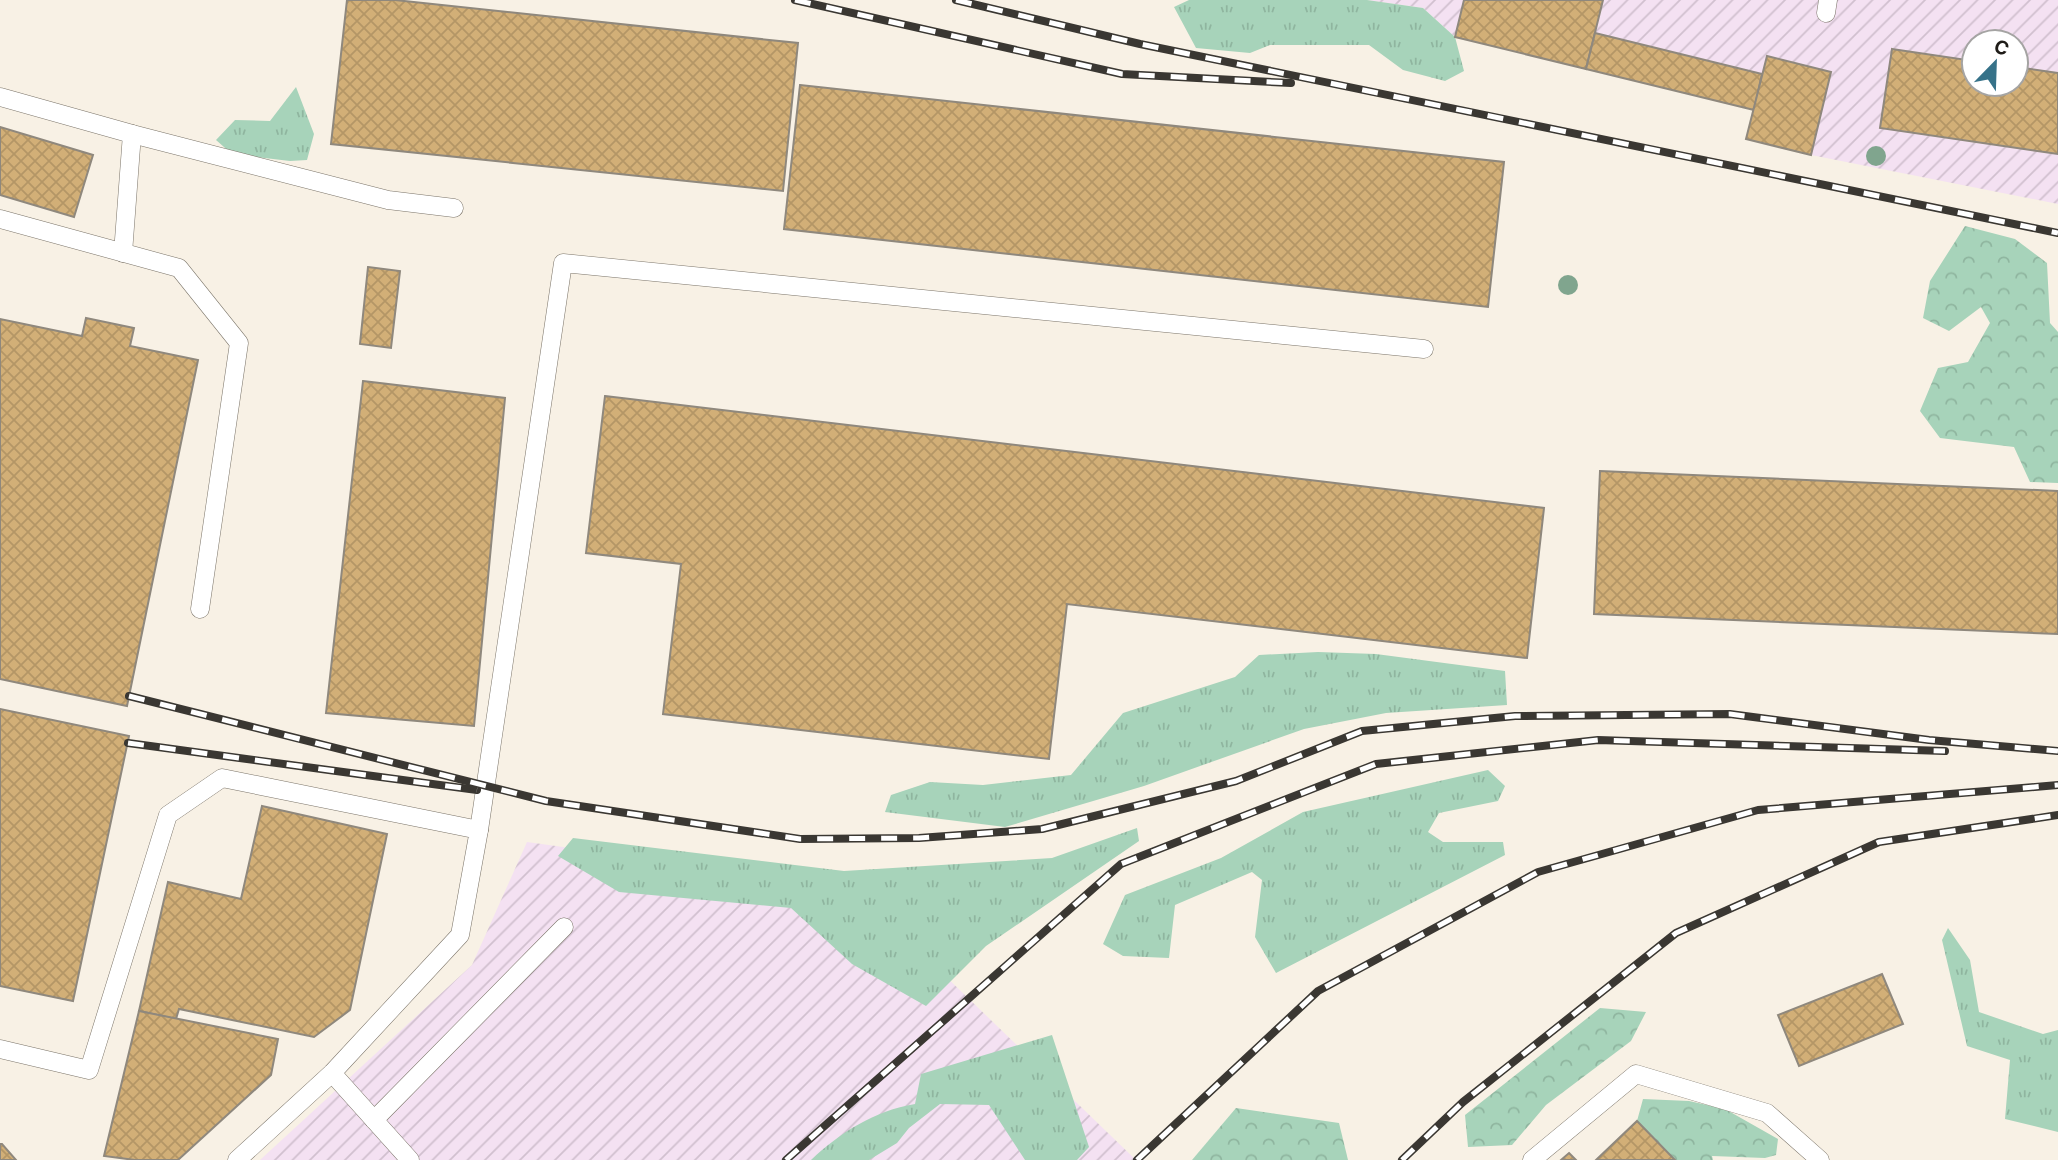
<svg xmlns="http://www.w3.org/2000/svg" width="2058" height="1160" font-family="Inter,sans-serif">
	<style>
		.industrial { fill: url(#industrial-furrows); fill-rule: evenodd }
		.grass { fill: url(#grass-tufts) }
		.forest { fill: url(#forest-crowns) }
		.building { fill: url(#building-cross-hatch); stroke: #8f887d; stroke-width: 2 }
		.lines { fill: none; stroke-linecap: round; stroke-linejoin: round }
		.lane-casing { stroke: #7b7469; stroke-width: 19 }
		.lane { stroke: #fff; stroke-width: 18 }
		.rail-casing { stroke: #3a3732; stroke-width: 8 }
		.rail { stroke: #fff; stroke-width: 5; stroke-dasharray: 16; stroke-linecap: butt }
		.tree { fill: #80a58e }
	</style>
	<defs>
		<pattern id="industrial-furrows" width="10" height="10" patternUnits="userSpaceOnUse" patternTransform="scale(1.75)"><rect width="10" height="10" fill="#f4e1f2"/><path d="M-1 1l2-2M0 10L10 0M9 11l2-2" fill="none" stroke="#d1c0cf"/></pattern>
		<pattern id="grass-tufts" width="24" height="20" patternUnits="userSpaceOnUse" patternTransform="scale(1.75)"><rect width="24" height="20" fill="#a7d3ba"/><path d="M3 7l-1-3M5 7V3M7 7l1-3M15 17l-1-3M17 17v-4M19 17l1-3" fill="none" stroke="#8fb59f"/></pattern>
		<pattern id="forest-crowns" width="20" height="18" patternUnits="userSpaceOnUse" patternTransform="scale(1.75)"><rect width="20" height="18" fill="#a7d3ba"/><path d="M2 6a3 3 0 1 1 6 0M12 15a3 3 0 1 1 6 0" fill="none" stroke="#8fb59f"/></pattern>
		<pattern id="building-cross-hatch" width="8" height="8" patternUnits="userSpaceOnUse" patternTransform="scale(1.75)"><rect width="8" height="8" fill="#d2af77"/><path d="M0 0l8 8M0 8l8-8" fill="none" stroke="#b49666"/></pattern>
	</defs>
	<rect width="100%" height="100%" fill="#f8f1e5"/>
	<g class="industrial">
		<path d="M1367 0H2058V204L1811 155 1746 139 1753 110 1455 37 1423 8ZM1974 42H2016V84H1974Z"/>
		<path d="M527 842 853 887 1136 1160H260L472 965Z"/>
	</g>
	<g class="grass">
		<path d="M1189 0H1367L1423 8 1455 37 1464 71 1445 81 1403 70 1369 45H1270L1250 53 1196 48 1174 7Z"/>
		<path d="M296 87 314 134 307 160 290 161 232 154 216 140 235 120 270 121Z"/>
		<path d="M1318 652 1376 654 1505 671 1507 705 1386 713 1304 729 1144 786 1005 827 885 812 891 795 930 782 983 785 1071 775 1123 713 1235 677 1259 655Z"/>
		<path d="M1488 770 1505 786 1498 801 1439 813 1428 832 1443 842H1503L1505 855 1276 973 1255 937 1262 880 1252 872 1175 905 1169 958 1123 956 1103 944 1125 895 1221 858 1303 812Z"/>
		<path d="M1137 828 1139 841 986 946 926 1006 852 964 791 908 619 892 558 856 573 838 844 871 1052 858Z"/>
		<path d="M1948 928 1970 960 1979 1012 2043 1034 2058 1030V1132L2005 1119 2010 1060 1967 1046 1942 940Z"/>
		<path d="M1052 1035 1089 1147 1077 1160H1025L989 1105 940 1104 909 1128 897 1143 869 1160H811C841 1132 874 1111 915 1104L921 1074Z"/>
	</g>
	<g class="forest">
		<path d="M1965 226 2015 239 2047 263 2050 323 2058 332V483L2030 482 2014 447 1940 438 1920 411 1938 368 1968 362 1990 323 1981 307 1949 331 1923 318 1930 281Z"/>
		<path d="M1600 1008 1646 1012 1631 1041 1546 1105 1512 1145 1468 1147 1465 1115Z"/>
		<path d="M1643 1099 1689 1101 1725 1109 1778 1139 1776 1155 1765 1158 1712 1156 1713 1160H1675L1637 1121Z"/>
		<path d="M1236 1108 1339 1123 1348 1160H1192Z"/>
	</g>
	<g class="building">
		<path d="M347 0H395L798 43 783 191 331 144Z"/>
		<path d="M1464 0H1603L1586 69 1455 37Z"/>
		<path d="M1595 33 1762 74 1754 110 1586 69Z"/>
		<path d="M1892 49 1974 61V84H2016V67L2058 73V154L1880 128Z"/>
		<path d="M1767 56 1831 72 1811 155 1746 139Z"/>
		<path d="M800 85 1504 162 1488 307 784 229Z"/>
		<path d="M0 127 93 155 74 217 0 195Z"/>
		<path d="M368 267 400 271 391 348 360 344Z"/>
		<path d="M86 318 134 328 130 346 198 360 127 706 0 679V319L82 336Z"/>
		<path d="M363 381 505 398 474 726 326 713Z"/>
		<path d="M605 396 1544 508 1527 658 1067 604 1049 759 663 714 681 564 586 553Z"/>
		<path d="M1600 471 2058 491V634L1594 614Z"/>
		<path d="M0 709 129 736 73 1001 0 986Z"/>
		<path d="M262 806 387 834 350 1010 314 1037 179 1009 176 1019 139 1011 168 882 241 899Z"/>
		<path d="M1882 974 1903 1024 1799 1066 1778 1015Z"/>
		<path d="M139 1011 278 1039 271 1075 178 1160H135L104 1156Z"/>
		<path d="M1637 1121 1675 1160H1596Z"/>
		<path d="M0 1144H2L16 1160H0Z"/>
		<path d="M1569 1153 1576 1160H1561Z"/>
	</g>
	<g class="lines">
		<defs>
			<g id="lane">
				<path d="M1826 13 1828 0"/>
				<path d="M0 97 132 134 123 253"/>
				<path d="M132 134 388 200 454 208"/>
				<path d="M0 219 179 268 239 343 200 609"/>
				<path d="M479 830 563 263 1424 349"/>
				<path d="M0 1049 89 1070 168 815 222 778 479 830 460 935 332 1073 237 1160"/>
				<path d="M332 1073 410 1160"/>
				<path d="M374 1120 564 927"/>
				<path d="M1532 1160 1636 1074 1767 1113 1820 1160"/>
			</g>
		</defs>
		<use href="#lane" class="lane-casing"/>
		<use href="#lane" class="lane"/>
		<defs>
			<g id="rail">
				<path d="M795 0 1122 74 1291 83"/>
				<path d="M956 0 1140 44 2058 233"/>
				<path d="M129 696 546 801 800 839 919 838 1042 829 1236 781 1362 731 1515 716 1730 714 1929 740 2058 751"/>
				<path d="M128 743 477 790"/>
				<path d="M786 1160 1121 864 1376 764 1598 740 1945 751"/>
				<path d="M1137 1160 1318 991 1538 872 1758 810 2058 785"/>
				<path d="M1402 1160 1463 1102 1676 933 1879 842 2058 815"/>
			</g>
		</defs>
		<use href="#rail" class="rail-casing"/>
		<use href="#rail" class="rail"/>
	</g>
	<g class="tree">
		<circle cx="1876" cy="156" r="10"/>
		<circle cx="1568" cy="285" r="10"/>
	</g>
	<g transform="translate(1995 63) rotate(23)"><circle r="33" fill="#ffffff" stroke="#a5a4a3" stroke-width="2"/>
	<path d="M0-5L12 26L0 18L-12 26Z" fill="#367289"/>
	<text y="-10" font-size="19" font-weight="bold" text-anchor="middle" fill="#1f1c18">С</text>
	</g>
</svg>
